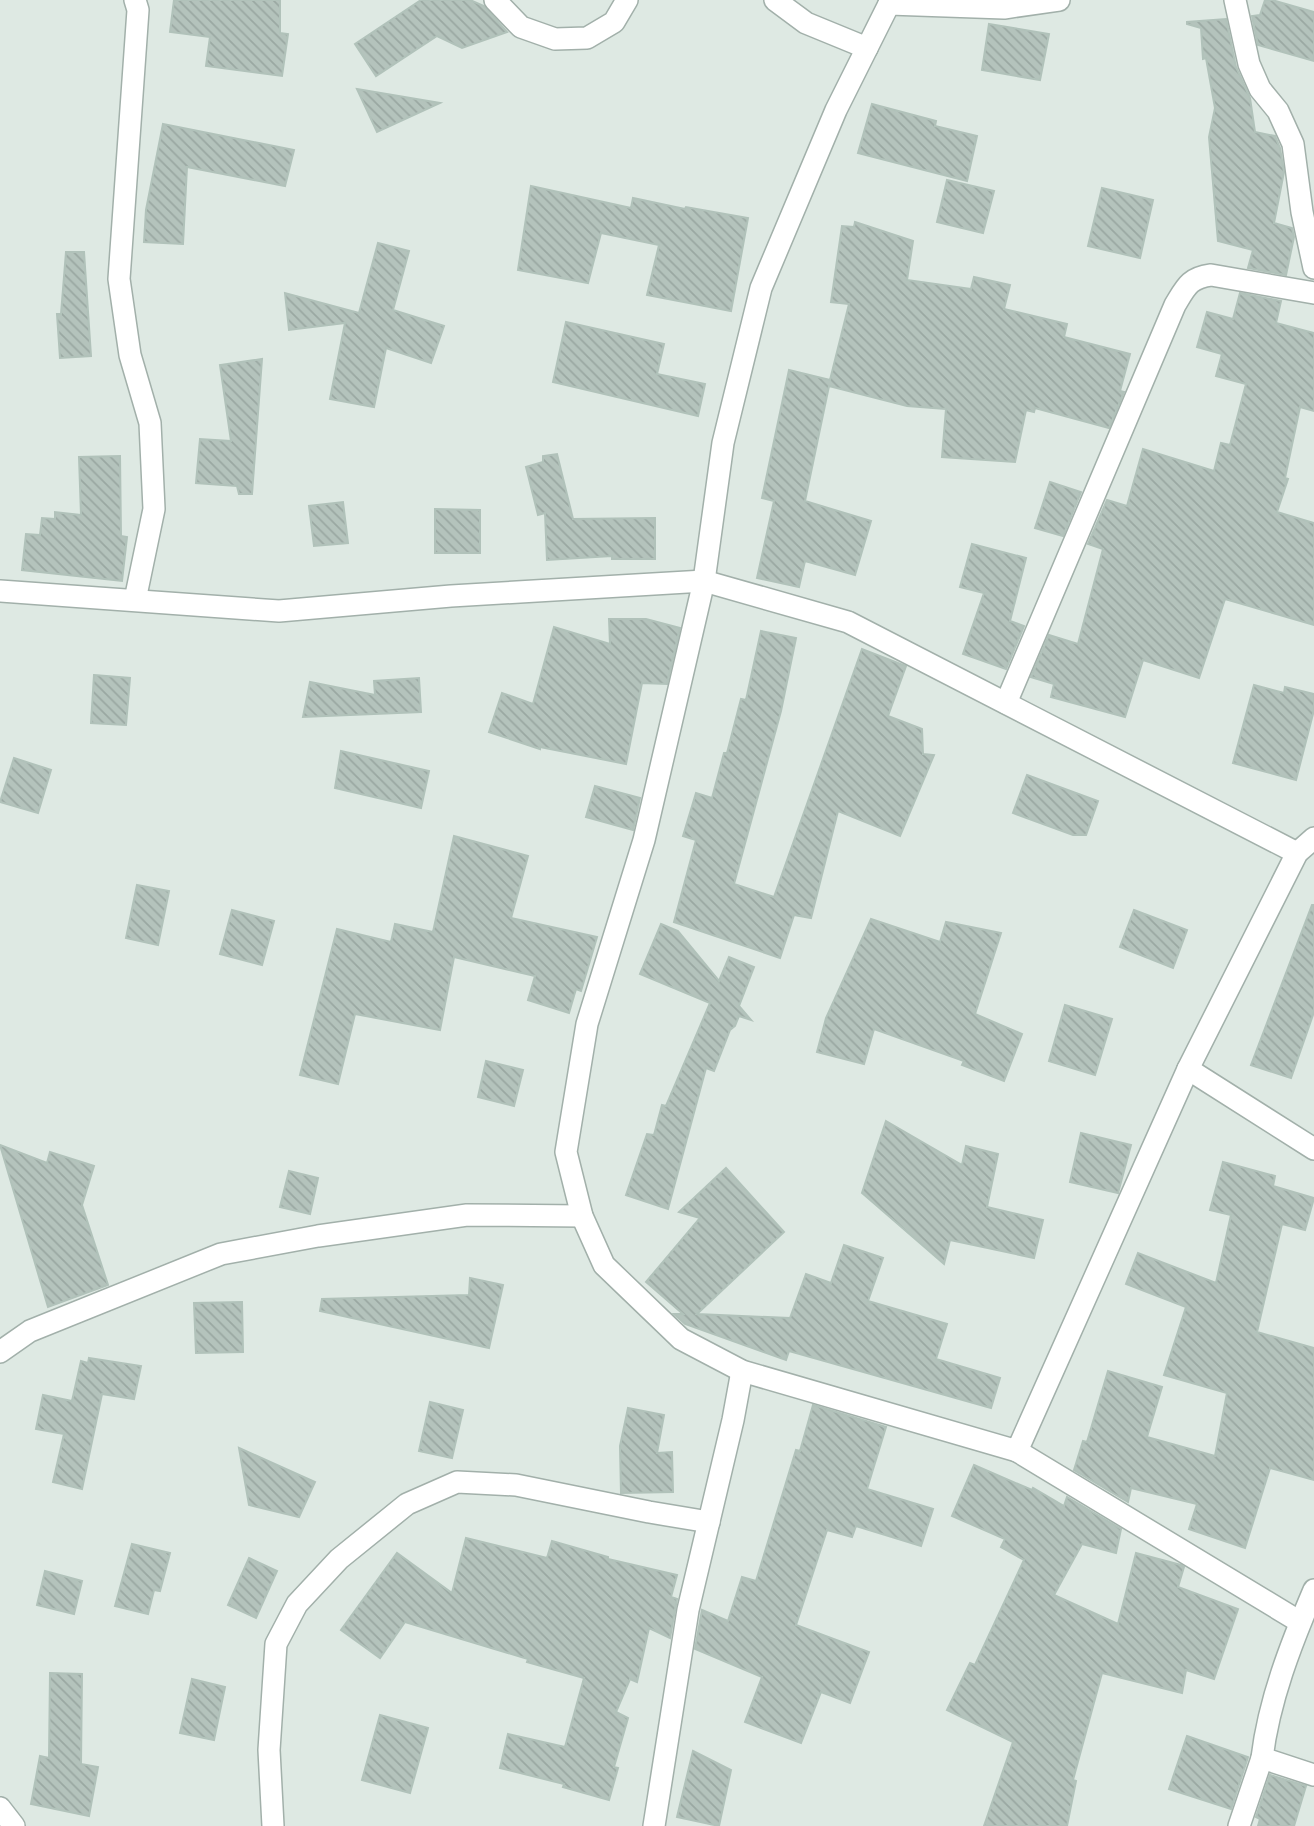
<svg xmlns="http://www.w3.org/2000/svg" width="1314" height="1826" font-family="'Public Sans',sans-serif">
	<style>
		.building { fill: url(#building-back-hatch); stroke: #b1c2ba; stroke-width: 2 }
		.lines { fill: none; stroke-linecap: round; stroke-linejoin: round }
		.street-casing { stroke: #a2b0aa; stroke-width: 24 }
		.street { stroke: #fff; stroke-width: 21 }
	</style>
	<defs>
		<pattern id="building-back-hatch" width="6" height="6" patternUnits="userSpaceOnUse" patternTransform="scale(1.75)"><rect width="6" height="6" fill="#b4c3bc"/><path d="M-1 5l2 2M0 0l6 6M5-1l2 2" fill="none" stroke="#9aa8a2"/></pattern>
	</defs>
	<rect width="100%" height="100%" fill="#dee9e3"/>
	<g class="building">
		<path d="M174 0H280V33L288 34 282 76 206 66 210 37 170 32Z"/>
		<path d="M421 0H470L484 6 507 32 462 48 437 36 376 76 355 44Z"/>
		<path d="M1265 0H1272L1314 12V61L1258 45 1252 16 1260 15Z"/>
		<path d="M1226 19 1236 67 1250 98 1255 132 1275 136 1280 148 1284 172 1274 223 1292 228 1294 237 1286 275 1248 268 1253 250 1218 241 1209 137 1215 108 1206 58 1203 59 1201 28 1187 24V22Z"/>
		<path d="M989 24 1049 34 1040 80 982 70Z"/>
		<path d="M357 89 440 103 377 132Z"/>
		<path d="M872 104 936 121 935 126 977 136 967 181 858 153Z"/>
		<path d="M163 124 294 150 285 186 187 167 183 244 144 242 146 210Z"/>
		<path d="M947 180 994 191 983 233 937 222Z"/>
		<path d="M531 186 631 208 633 198 685 209 686 207 748 218 731 311 647 295 659 245 601 233 588 283 518 270Z"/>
		<path d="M1102 188 1153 200 1140 258 1088 246Z"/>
		<path d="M855 222 913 241 907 280 971 289 974 277 1010 285 1004 309 1067 324 1064 337 1130 354 1120 391 1124 392 1109 428 1035 408 1034 412 1026 410 1015 462 942 457 946 409 907 406 829 386 805 501 871 521 855 575 805 561 799 587 757 578 774 501 762 498 789 370 830 380 849 304 831 302 842 226 854 227Z"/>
		<path d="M378 243 409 251 393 310 444 326 431 363 386 348 374 407 330 399 345 323 289 330 285 293 359 313Z"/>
		<path d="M66 252H84L91 356 60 358 57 314H61Z"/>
		<path d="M1240 293 1281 301 1276 323 1314 333V411L1300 407 1285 478 1288 479 1277 512 1314 523V625L1225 599 1199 678 1143 660 1125 717 1051 697 1054 684 1031 677 1049 635 1078 644 1103 549 1088 544 1107 500 1127 506 1143 449 1214 471 1221 443 1230 445 1246 384 1216 376 1222 354 1197 347 1207 312 1233 319Z"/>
		<path d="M566 322 664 344 657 374 705 384 698 416 553 382Z"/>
		<path d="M262 359 252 494H239L237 486 196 483 200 439 231 441 220 365Z"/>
		<path d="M557 454 573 519 655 518V559H612V556L547 560 545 513 538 515 526 467 543 462V456Z"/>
		<path d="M120 456 121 536 127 537 122 581 22 570 26 534 40 535 42 518 55 519V512L81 515 79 457Z"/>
		<path d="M1050 482 1081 492 1063 536 1035 528Z"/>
		<path d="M343 502 348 543 314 546 309 506Z"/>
		<path d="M435 509 480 510V553H435Z"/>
		<path d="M972 544 1026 558 1010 621 1024 626 1006 669 963 654 984 593 960 587Z"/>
		<path d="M609 619H646L680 628 667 684 642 683 626 764 540 747V749L489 732 502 693 533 704 554 627 610 644Z"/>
		<path d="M761 631 796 638 781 711 734 884 774 897 862 649 906 666 888 716 922 729 923 754 934 755 900 836 838 811 811 918 794 915 780 958 674 922 696 840 683 836 696 793 712 798 724 753H727L741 699 746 700Z"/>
		<path d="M94 675 130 678 126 725 91 723Z"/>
		<path d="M419 678 421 712 303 717 310 682 375 695 374 681Z"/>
		<path d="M1254 685 1284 693 1285 687 1314 694V710L1296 780 1233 763Z"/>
		<path d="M341 751 429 771 421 808 335 788Z"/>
		<path d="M14 758 51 770 38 813 0 802Z"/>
		<path d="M1027 775 1098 801 1086 835H1073L1013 813Z"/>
		<path d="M595 786 640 798 633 830 586 817Z"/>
		<path d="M454 836 528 856 511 918 597 937 581 991 576 989 569 1013 528 1000 535 976 454 957 440 1030 355 1014 338 1084 300 1075 337 929 391 942 395 924 433 932Z"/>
		<path d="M137 885 169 891 158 945 126 938Z"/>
		<path d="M1312 905H1314V1012L1291 1078 1251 1065Z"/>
		<path d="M232 910 274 921 262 965 220 954Z"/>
		<path d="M1134 910 1187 930 1173 968 1120 947Z"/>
		<path d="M871 919 940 942 946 922 1001 933 975 1014 1022 1034 1004 1081 962 1065 964 1061 874 1029 864 1064 817 1052 826 1018Z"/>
		<path d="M661 924 678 931 719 981 729 957 754 967 739 1006 751 1020 739 1016 735 1026 730 1030 714 1071 706 1068 668 1209 626 1195 647 1134 654 1135 662 1105 666 1106 710 1003 640 974Z"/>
		<path d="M1065 1005 1112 1019 1095 1075 1049 1061Z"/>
		<path d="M486 1061 523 1070 514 1106 478 1097Z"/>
		<path d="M886 1121 962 1165 966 1146 998 1154 987 1207 1043 1220 1034 1258 950 1240 944 1264 862 1193Z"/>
		<path d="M1081 1133 1131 1145 1118 1193 1070 1182Z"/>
		<path d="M0 1145 47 1163 50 1152 94 1166 82 1205 108 1285 48 1307Z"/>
		<path d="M1223 1162 1275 1176 1273 1186 1314 1198 1305 1230 1282 1224 1257 1332 1314 1348V1480L1270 1468 1245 1548 1189 1529 1197 1504 1131 1488 1128 1502 1074 1470 1083 1441 1087 1442 1108 1371 1162 1387 1147 1437 1215 1456 1227 1393 1164 1375 1186 1307 1126 1284 1138 1253 1216 1283 1231 1215 1210 1210Z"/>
		<path d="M726 1168 784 1232 697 1314 790 1318 806 1274 831 1283 844 1245 883 1258 868 1301 947 1324 936 1359 1000 1378 991 1408 789 1351 786 1360 685 1324 674 1314H683L646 1282 700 1218 679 1212Z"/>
		<path d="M289 1171 318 1178 310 1214 280 1207Z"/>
		<path d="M470 1278 503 1285 489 1348 320 1311 322 1299 469 1295Z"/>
		<path d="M242 1302 243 1352 196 1353 194 1303Z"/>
		<path d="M89 1358 141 1366 134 1399 102 1394 82 1489 53 1482 64 1434 36 1429 43 1395 72 1401 81 1361 88 1363Z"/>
		<path d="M430 1402 463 1410 452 1458 419 1451Z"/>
		<path d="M813 1405 886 1427 867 1489 933 1509 921 1546 856 1526 852 1537 827 1530 796 1625 869 1652 850 1703 821 1692 801 1743 745 1722 762 1677 695 1649 702 1610 728 1621 742 1577 756 1581 796 1450 800 1451Z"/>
		<path d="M628 1408 664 1415 657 1453 672 1452 673 1492 621 1493 620 1446Z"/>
		<path d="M239 1448 315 1482 299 1517 249 1505Z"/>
		<path d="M974 1465 1032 1490 1033 1488 1064 1506 1067 1497 1121 1529 1116 1553 1082 1544 1054 1595 1118 1624 1136 1553 1181 1565 1184 1567 1178 1587 1238 1609 1214 1679 1186 1670 1182 1693 1102 1673 1073 1780 1076 1781 1067 1826H984L1013 1742 947 1710 970 1663 975 1665 1024 1560 1001 1547 1005 1539 952 1516Z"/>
		<path d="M466 1538 547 1558 552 1541 608 1557V1559L677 1575 671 1597 677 1599 670 1638 649 1628 637 1682 630 1679 616 1712 628 1718 614 1767 618 1768 609 1800 563 1787 564 1784 500 1768 508 1734 565 1747 584 1678 527 1662 528 1659 405 1622 380 1658 341 1630 397 1553 452 1593Z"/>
		<path d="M132 1544 170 1553 160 1591 154 1590 148 1614 115 1606Z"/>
		<path d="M249 1558 277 1571 256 1618 228 1605Z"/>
		<path d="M45 1571 82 1581 74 1614 37 1605Z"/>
		<path d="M50 1673 82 1674 81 1764 98 1767 89 1816 31 1804 40 1756 49 1758Z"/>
		<path d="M192 1679 225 1687 214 1740 180 1733Z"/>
		<path d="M380 1715 428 1728 410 1793 362 1780Z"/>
		<path d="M1187 1736 1248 1757 1231 1809 1169 1789Z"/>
		<path d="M693 1751 731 1770 719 1826 677 1817Z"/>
		<path d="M1270 1775 1306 1786 1294 1826H1258L1260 1819 1256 1817Z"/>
	</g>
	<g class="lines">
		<defs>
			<g id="street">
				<path d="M495 0 521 27 555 39 587 38 614 22 627 0"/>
				<path d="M775 0 806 23 867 48"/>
				<path d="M891 0 836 110 761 288 723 443 704 581 644 840 587 1024 566 1152 582 1216 604 1265 681 1339 742 1371 1017 1451 1188 1069 1297 853 1314 838"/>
				<path d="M1235 0 1249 64 1260 89 1278 111 1293 144 1302 212 1314 268"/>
				<path d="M889 4 1004 8 1059 0"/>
				<path d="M0 591 279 611 451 596 704 581 848 622 1297 853"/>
				<path d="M135 600 154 509 150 423 130 355 119 279 138 10 135 0"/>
				<path d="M1006 703 1175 305C1186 287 1189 278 1211 275L1314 293"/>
				<path d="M1188 1069 1314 1149"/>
				<path d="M0 1352 30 1331 221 1254 318 1236 467 1215 582 1216"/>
				<path d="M1017 1451 1300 1622"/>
				<path d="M1314 1590C1291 1644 1269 1700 1262 1758L1314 1775"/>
				<path d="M0 1808 14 1826"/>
				<path d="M273 1826 269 1750 276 1644 297 1604 339 1559 407 1504 457 1482 516 1485 649 1512 709 1522"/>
				<path d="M654 1826 688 1610 733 1420 742 1371"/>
				<path d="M1239 1826 1262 1758"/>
			</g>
		</defs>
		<use href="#street" class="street-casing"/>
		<use href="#street" class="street"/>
	</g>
</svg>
